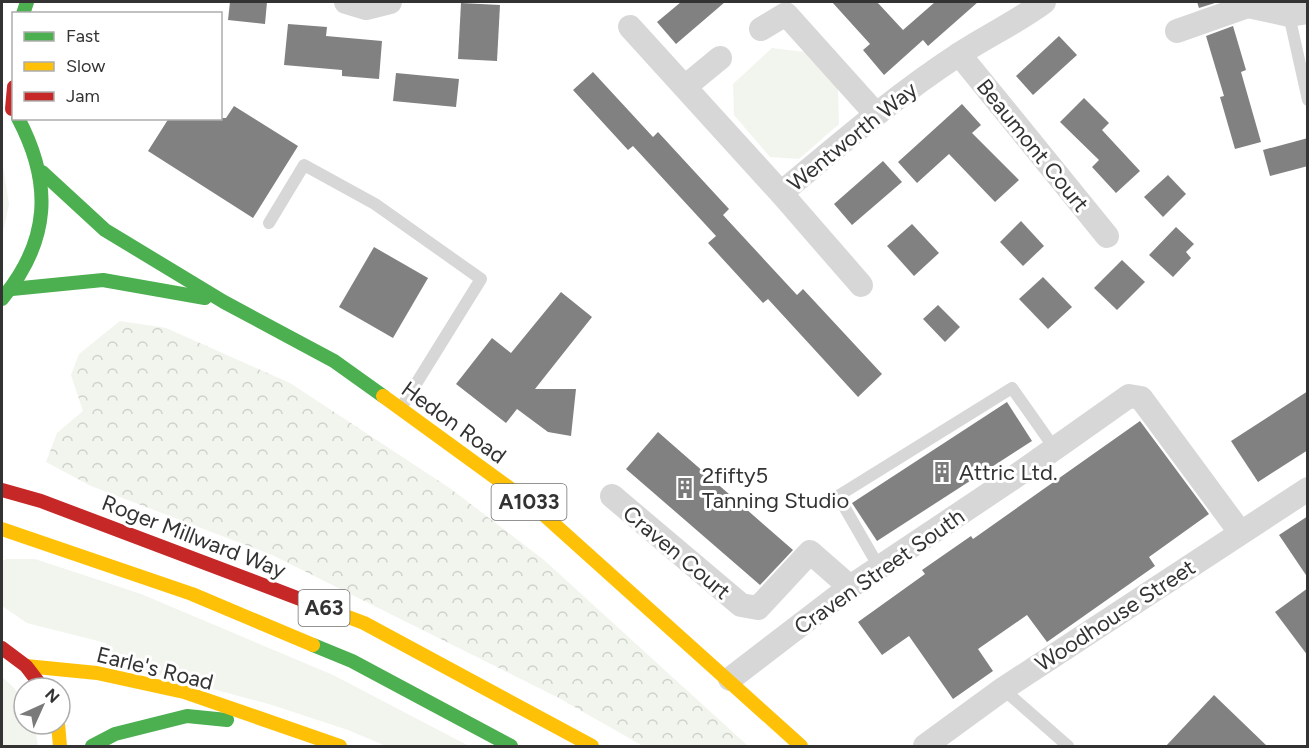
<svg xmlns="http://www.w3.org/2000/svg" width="1309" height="748" font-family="Figtree,sans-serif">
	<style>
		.green { fill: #f1f5ed }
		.forest { fill: url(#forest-crowns) }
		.building { fill: #818181 }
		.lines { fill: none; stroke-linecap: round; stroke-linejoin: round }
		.lane { stroke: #d7d7d7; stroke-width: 12 }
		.street { stroke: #d7d7d7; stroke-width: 24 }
		.fast { stroke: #4caf50; stroke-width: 14 }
		.slow { stroke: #ffc107; stroke-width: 14 }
		.jam { stroke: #c62828; stroke-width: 14 }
		.labels { text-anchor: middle; stroke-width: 6; stroke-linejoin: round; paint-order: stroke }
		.shield { fill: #fff; stroke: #707070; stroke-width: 1.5 }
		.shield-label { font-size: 21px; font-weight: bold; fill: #333 }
		.street-label { font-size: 22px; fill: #333; stroke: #fff }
		.poi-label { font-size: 22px; fill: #333; stroke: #fff; text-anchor: start }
	</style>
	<defs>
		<pattern id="forest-crowns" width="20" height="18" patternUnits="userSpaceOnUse" patternTransform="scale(1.5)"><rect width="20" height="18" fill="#f1f5ed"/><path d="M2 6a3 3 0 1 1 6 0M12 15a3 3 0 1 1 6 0" fill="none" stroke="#cfd2cc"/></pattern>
	</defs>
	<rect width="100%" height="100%" fill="#fff"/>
	<g class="green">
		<path d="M772 48 805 52 838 88 839 124 799 159 770 157 734 115 733 84Z"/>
		<path d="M2 159 9 204 2 237Z"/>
		<path d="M7 559H35L141 594 333 675 469 746H386L348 730 272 705 107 660 106 643 27 623 2 606V561Z"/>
		<path d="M2 677C21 693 24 699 24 724H34L38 746H2Z"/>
	</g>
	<path class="forest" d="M120 321 166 328 290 383 451 489 544 560 748 746H643L557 697 272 555 91 486 46 462 57 433 83 411 71 375 79 354Z"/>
	<g class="building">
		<path d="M230 2H267L265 24 228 20Z"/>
		<path d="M681 2H725L676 44 657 22Z"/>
		<path d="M832 2H877L903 30 935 2H978L928 46 923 40 884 75 863 50 870 44Z"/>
		<path d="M1197 2H1218L1199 8Z"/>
		<path d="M461 3 500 5 497 61 458 59Z"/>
		<path d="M288 24 327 27 326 36 382 41 379 79 342 76V70L284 65Z"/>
		<path d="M1233 26 1246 70 1241 72 1261 142 1235 149 1220 97 1224 96 1206 36Z"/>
		<path d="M1059 36 1077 55 1033 95 1016 76Z"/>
		<path d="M593 72 653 137 658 132 729 209 723 215 797 295 803 289 882 374 858 397 768 299 763 303 708 243 716 236 633 146 628 150 573 90Z"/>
		<path d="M396 73 459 79 456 107 393 101Z"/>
		<path d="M1084 98 1109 123 1102 130 1140 171 1116 193 1092 167 1099 160 1060 122Z"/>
		<path d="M962 104 981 125 972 133 1019 180 995 202 949 154 917 183 898 162Z"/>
		<path d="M234 106 298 146 253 218 148 151 169 118H226Z"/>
		<path d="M1308 138V166L1270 176 1263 150Z"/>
		<path d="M883 161 902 182 852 225 834 204Z"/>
		<path d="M1168 175 1186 194 1163 217 1144 197Z"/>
		<path d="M1021 221 1044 246 1023 266 1000 242Z"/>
		<path d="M912 224 939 253 914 276 887 246Z"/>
		<path d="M1176 227 1194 244 1186 252 1191 258 1173 277 1149 255Z"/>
		<path d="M374 247 428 278 393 338 339 307Z"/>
		<path d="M1122 260 1145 282 1117 310 1094 288Z"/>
		<path d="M1043 277 1072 307 1048 329 1019 299Z"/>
		<path d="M561 292 592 317 535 389H576L571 436 548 432 517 409 506 423 456 384 492 338 511 353Z"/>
		<path d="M938 305 960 327 945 342 923 319Z"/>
		<path d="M1308 391V450L1258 482 1231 441Z"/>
		<path d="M1007 402 1032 441 877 541 852 503Z"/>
		<path d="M1140 421 1209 514 1149 557 1155 566 1047 642 1027 615 978 649 993 671 953 699 909 636 882 655 858 622 925 574 922 570 971 536 973 539Z"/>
		<path d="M658 432 793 550 760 585 626 469Z"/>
		<path d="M1308 516V578L1279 535Z"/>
		<path d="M1308 588V656L1275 612Z"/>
		<path d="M1214 695 1268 747H1165Z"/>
	</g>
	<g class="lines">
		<g class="lane">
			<path d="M1289 15 1308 100"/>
			<path d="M269 223 304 165 375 204 481 279 401 408"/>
			<path d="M879 567 838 496 1012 388 1055 449"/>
			<path d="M1003 689 1068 746"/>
		</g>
		<g class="street">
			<path d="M346 2 366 8 390 2"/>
			<path d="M1248 6 1289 15 1308 12"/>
			<path d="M630 27 781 193C839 145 895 96 958 55 987 36 1017 22 1044 2"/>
			<path d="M761 29 786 14 875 113"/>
			<path d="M1177 31 1248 6 1246 2"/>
			<path d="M959 54 1107 236"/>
			<path d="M686 86 720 58"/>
			<path d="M781 193 861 285"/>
			<path d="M612 496 741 605 758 608 810 552 850 587"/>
			<path d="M730 679 850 587 1013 478 1129 396 1141 398 1240 532"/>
			<path d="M925 746 1003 689 1308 489"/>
		</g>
		<g class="fast">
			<path d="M23 14 27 2"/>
			<path d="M42 172 105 230 224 302 334 361 383 396"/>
			<path d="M12 289 103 280 205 298"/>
			<path d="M2 299C50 241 53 184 18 118"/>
			<path d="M313 645 352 661 511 746"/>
			<path d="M92 746 115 734 187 716 227 720"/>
		</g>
		<g class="slow">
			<path d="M383 396 533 505 801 746"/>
			<path d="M2 529 192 594 313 645"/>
			<path d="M300 599 364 623 592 746"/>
			<path d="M26 666 97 673 184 692 340 746"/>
			<path d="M58 724 60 746"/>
		</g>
		<g class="jam">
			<path d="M12 109 14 87"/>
			<path d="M2 490 41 501 300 599"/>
			<path d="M2 648 26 666 39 683"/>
		</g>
	</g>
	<defs>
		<symbol id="building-bare" viewBox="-9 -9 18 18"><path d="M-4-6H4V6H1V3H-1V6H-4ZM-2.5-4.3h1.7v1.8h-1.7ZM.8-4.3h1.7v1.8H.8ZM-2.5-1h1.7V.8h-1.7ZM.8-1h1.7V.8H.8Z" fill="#7a7a7a" stroke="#fff" stroke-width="2.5" paint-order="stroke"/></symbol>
	</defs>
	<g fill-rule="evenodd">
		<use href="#building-bare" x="927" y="457" width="30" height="30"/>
		<use href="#building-bare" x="670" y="473" width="30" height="30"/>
	</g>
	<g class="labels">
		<g class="shield">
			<rect x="491.5" y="484" width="75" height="36" rx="4.5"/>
			<rect x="298.5" y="590" width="51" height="36" rx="4.5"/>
		</g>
		<g class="shield-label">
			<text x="529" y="509">A1033</text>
			<text x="324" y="615">A63</text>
		</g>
		<g class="street-label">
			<text transform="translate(852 136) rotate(-39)" y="8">Wentworth Way</text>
			<text transform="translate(1033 145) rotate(51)" y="8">Beaumont Court</text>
			<text transform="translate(454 422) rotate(36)" y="8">Hedon Road</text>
			<text transform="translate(194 536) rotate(21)" y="8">Roger Millward Way</text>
			<text transform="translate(677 552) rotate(40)" y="8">Craven Court</text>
			<text transform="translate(879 571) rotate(-35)" y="8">Craven Street South</text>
			<text transform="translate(1115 615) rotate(-33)" y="8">Woodhouse Street</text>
			<text transform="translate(155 668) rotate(14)" y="8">Earle's Road</text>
		</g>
		<g class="poi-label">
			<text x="959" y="480">Attric Ltd.</text>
			<text x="702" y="483">2fifty5<tspan x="702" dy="25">Tanning Studio</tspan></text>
		</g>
	</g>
	<rect width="1309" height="748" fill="none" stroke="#333333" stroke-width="6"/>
	<rect x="12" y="12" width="210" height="108" fill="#ffffff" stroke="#adadad" stroke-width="1.5"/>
	<rect x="24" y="32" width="30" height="9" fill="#4caf50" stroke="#adadad" stroke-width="1.5"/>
	<text x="66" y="42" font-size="18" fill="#333333">Fast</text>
	<rect x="24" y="62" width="30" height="9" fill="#ffc107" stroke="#adadad" stroke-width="1.5"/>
	<text x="66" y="72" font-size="18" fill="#333333">Slow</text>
	<rect x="24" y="92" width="30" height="9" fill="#c62828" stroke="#adadad" stroke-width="1.5"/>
	<text x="66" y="102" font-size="18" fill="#333333">Jam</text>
	<g transform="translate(42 706) rotate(45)"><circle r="28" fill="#ffffff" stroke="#adadad" stroke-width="1.5"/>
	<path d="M0-4.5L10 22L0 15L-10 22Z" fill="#7a7a7a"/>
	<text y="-9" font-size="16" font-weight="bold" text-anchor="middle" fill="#333333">N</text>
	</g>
</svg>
